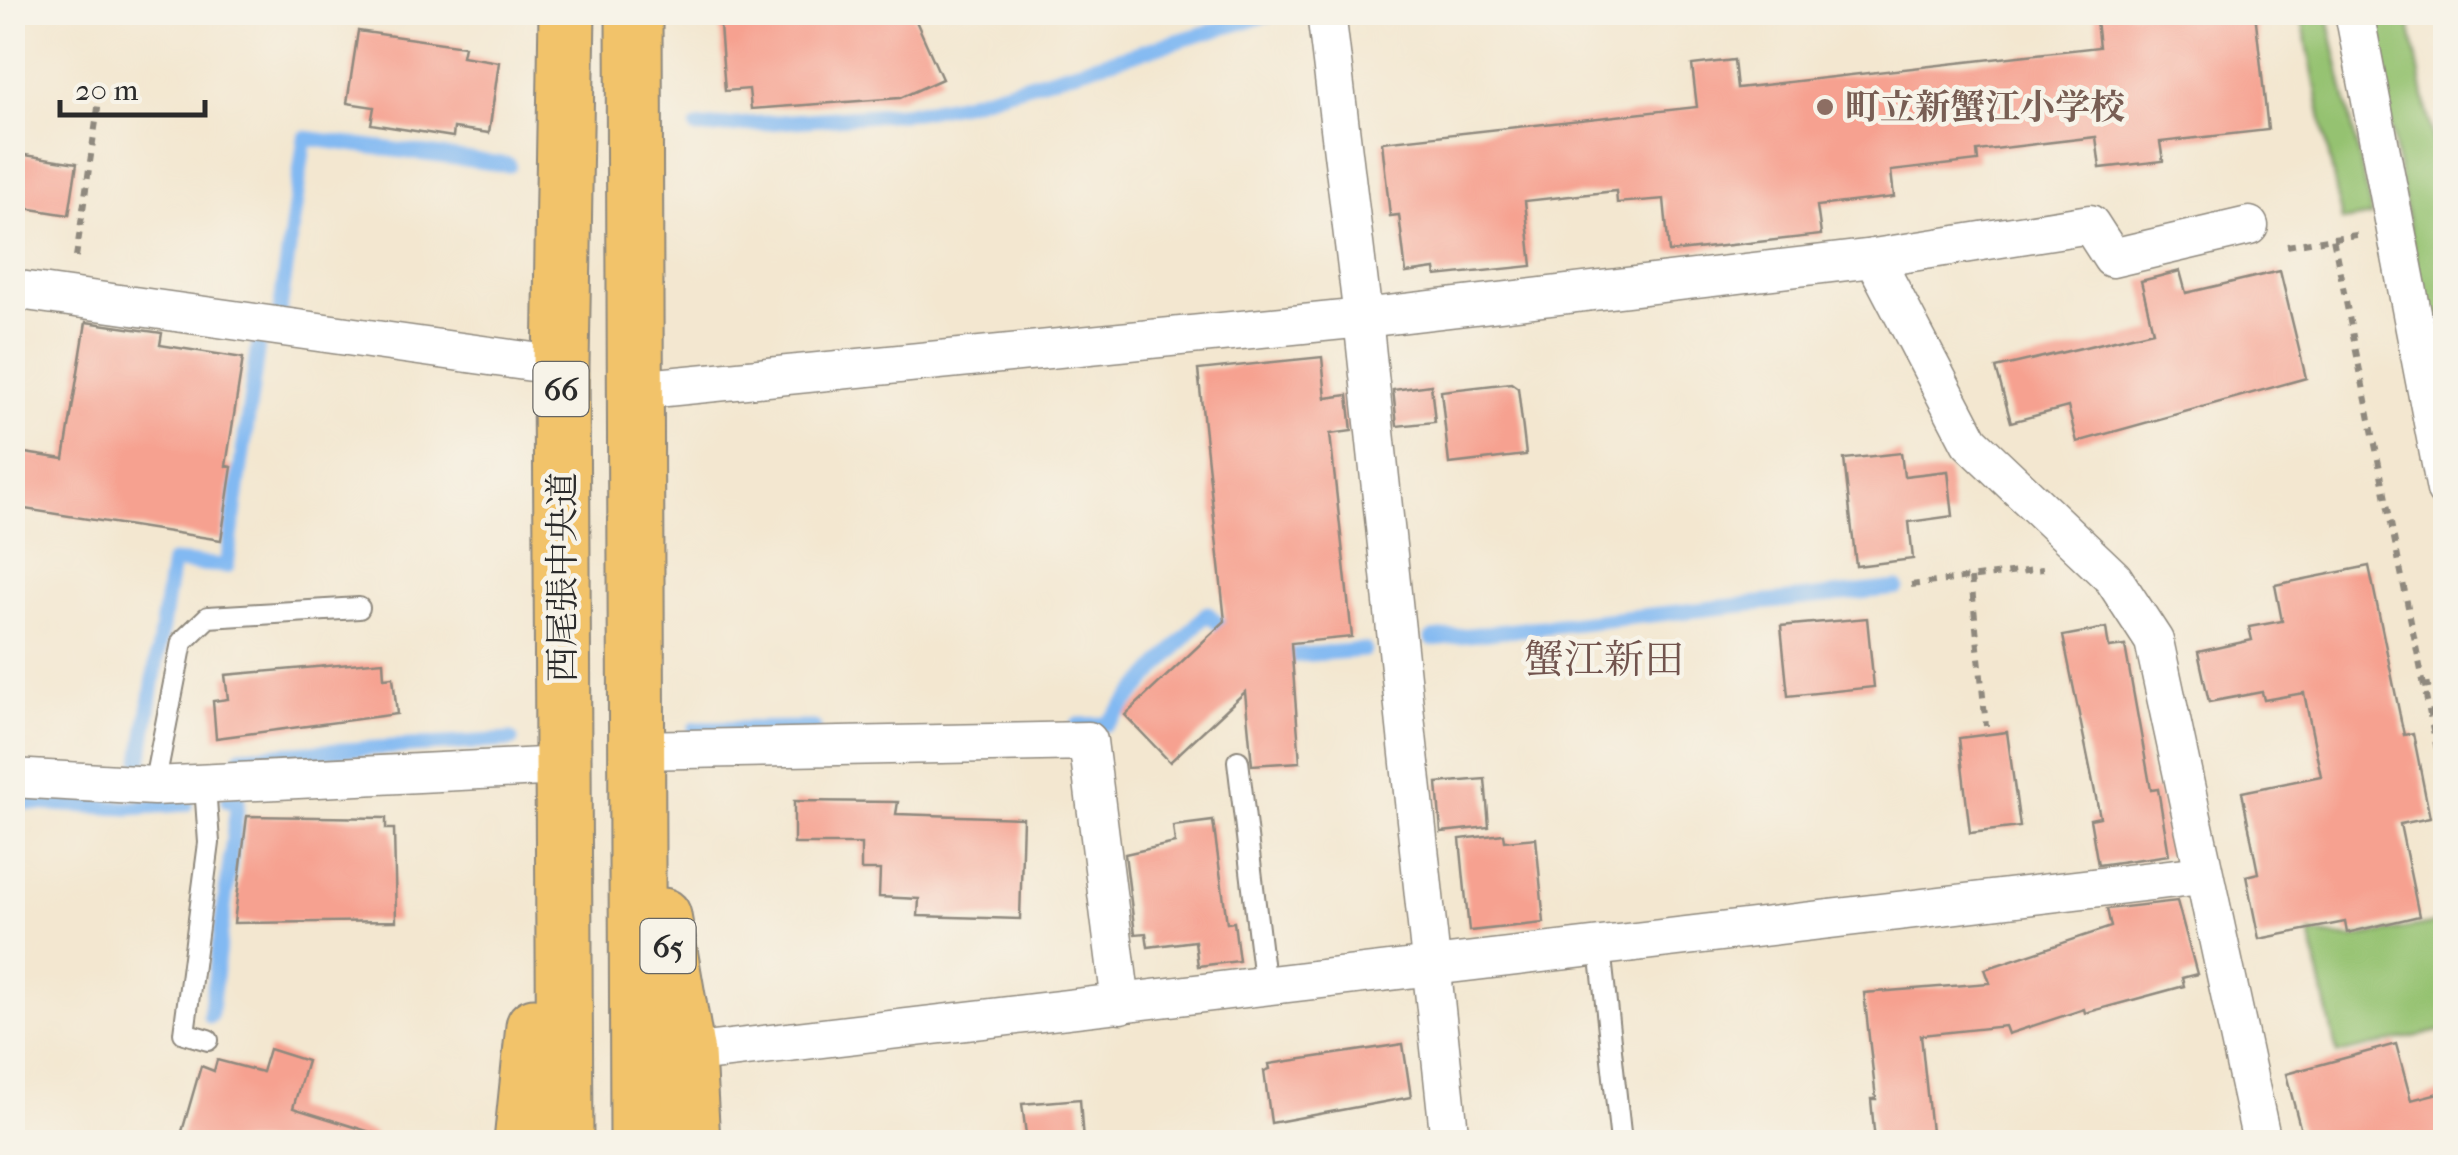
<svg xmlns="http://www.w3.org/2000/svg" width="2458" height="1155" font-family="'IM FELL French Canon','Noto Serif JP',serif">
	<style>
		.green { fill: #95c271; stroke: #60764e; stroke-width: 2.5 }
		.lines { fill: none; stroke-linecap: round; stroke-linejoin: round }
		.stream { stroke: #82b9f2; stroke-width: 15 }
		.building { fill: #f6a190 }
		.service-casing { stroke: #8f897e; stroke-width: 24 }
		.minor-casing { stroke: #8f897e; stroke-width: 41 }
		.primary-casing { stroke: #8f897e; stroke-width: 59 }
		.path { stroke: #8f897e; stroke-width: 6; stroke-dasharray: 8 8; stroke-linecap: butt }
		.service { stroke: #fff; stroke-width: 20 }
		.minor { stroke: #fff; stroke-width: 38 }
		.primary { stroke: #f2c36a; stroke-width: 55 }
		.education-dot { fill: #8d6e63; stroke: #f7f3e8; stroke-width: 4 }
		.labels { text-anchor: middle; stroke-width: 9; stroke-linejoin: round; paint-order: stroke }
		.shield { fill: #f7f3e8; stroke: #686764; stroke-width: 2.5 }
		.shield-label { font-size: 32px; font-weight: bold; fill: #2b2b2b }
		.education-label { font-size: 35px; font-weight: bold; fill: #785e54; stroke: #f7f3e8; text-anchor: start }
		.street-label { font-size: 35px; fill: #2b2b2b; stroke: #f7f3e8 }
		.quarter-label { font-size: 40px; fill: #72544e; stroke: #f7f3e8 }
	</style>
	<rect width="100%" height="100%" fill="#f7f3e8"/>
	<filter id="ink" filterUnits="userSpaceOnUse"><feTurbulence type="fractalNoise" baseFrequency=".01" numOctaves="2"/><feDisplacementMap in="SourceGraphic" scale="20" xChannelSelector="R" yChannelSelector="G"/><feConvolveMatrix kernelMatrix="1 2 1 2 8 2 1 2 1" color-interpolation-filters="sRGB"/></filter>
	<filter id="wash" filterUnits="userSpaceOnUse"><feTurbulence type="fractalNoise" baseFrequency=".0048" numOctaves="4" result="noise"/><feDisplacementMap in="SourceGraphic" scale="40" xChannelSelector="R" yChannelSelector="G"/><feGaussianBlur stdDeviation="2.25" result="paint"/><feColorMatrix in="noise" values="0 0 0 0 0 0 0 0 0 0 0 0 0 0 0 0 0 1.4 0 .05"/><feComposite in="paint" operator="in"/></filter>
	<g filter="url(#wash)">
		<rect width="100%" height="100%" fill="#f3e7d0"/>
		<g class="green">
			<path d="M2301 13H2327L2372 216 2342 221Z"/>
			<path d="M2369 13H2408L2445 205V416Z"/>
			<path d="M2445 922V1030L2337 1054 2310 933 2351 938Z"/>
		</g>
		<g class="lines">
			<g class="stream">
				<path d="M697 128 916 112 963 103 1278 12"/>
				<path d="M280 310 305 138 509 165"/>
				<path d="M1432 639 1897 588"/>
				<path d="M1274 657 1364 650"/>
				<path d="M1077 725 1107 724 1207 613 1235 639"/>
				<path d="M695 729 814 728"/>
				<path d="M241 756 511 740"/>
				<path d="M141 761 172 562 227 566 258 345"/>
				<path d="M12 802 129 808 186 804"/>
				<path d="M210 1016 238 800 228 801"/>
			</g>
		</g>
		<g id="blocks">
			<g class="building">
				<path d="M719 12H912L942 79 900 98 751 109 749 89 725 91Z"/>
				<path d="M2095 12H2255L2268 130 2160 142 2163 161 2100 168 2096 137 1977 151 1978 161 1891 171 1894 197 1817 206 1821 235 1669 252 1664 199 1617 203 1616 191 1525 201 1532 266 1436 276 1435 269 1406 273 1399 215 1390 216 1382 142 1697 107 1692 65 1734 60 1737 88 2099 47Z"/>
				<path d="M358 31 464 46 462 56 499 62 489 133 454 128 453 137 371 124 374 107 347 103Z"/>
				<path d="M12 153 77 163 69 215 12 206Z"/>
				<path d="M2180 271 2186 293 2280 271 2306 378 2077 442 2068 407 2011 422 1996 368 2153 331 2141 281Z"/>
				<path d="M86 322 162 333 160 345 243 358 226 466 232 467 221 540 12 507V451L64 459Z"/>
				<path d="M1322 357 1326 398 1348 395 1352 431 1330 434 1352 637 1291 643 1300 762 1252 765 1245 692 1170 762 1125 715 1225 621 1198 370Z"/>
				<path d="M1511 383 1518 388 1526 455 1449 464 1441 391Z"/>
				<path d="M1431 385 1435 422 1397 426 1393 390Z"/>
				<path d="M1901 453 1904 476 1948 471 1953 516 1909 522 1913 559 1856 566 1844 459Z"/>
				<path d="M2369 566 2404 735 2413 733 2430 818 2400 824 2419 916 2347 933 2345 922 2259 939 2246 876 2258 873 2242 792 2321 776 2304 693 2264 700 2262 692 2209 702 2198 652 2252 640 2249 627 2282 621 2275 585Z"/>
				<path d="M1867 618 1874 687 1788 696 1781 626Z"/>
				<path d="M2106 628 2109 648 2125 646 2151 790 2158 789 2169 855 2098 865 2090 819 2100 817 2063 636Z"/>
				<path d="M383 661 384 678 393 677 397 714 216 738 213 701 228 699 225 675Z"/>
				<path d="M2007 732 2020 827 1970 833 1959 738Z"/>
				<path d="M1485 779 1489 827 1441 832 1437 783Z"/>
				<path d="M794 801 898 802 896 814 1023 818 1020 919 918 916 919 899 879 897 880 870H861V844H794Z"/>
				<path d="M247 816 386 818V829H394L396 921 234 923Z"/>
				<path d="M1213 821 1227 923 1234 922 1239 961 1198 966 1195 941 1148 947 1146 933 1135 934 1125 854 1175 843 1173 826Z"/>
				<path d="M1504 834 1505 841 1536 838 1544 923 1469 931 1460 839Z"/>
				<path d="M2177 901 2197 974 2182 978 2184 986 2085 1013 2084 1009 2008 1034 2005 1026 1921 1035 1932 1142H1875L1871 1099H1876L1864 993 1990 983 1985 969 2111 927 2107 909Z"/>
				<path d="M1403 1044 1411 1097 1271 1123 1264 1071 1270 1069 1269 1064Z"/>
				<path d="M2396 1044 2411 1100 2446 1091V1142H2304L2286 1074Z"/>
				<path d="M269 1049 307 1061 293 1108 374 1133 372 1142H179L201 1066 214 1071 217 1060 262 1072Z"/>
				<path d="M1080 1099 1083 1142H1027L1022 1104Z"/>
			</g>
		</g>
	</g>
	<g filter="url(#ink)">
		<use href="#blocks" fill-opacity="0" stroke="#8f897e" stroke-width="2.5"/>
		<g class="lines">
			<defs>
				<g id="service">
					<path d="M1238 761 1265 988"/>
					<path d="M205 785 209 843 184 1033 208 1040"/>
					<path d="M154 786 182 642 208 617 359 608"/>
					<path d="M1600 948 1621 1142"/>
				</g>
				<g id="minor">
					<path d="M1326 12 1363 318 1450 1142"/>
					<path d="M2354 12 2446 490"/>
					<path d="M1874 258 2090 224 2112 258 2249 226"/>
					<path d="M12 289 561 366"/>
					<path d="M636 390 1363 318 1874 258 1970 442 2113 578 2154 641 2262 1142"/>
					<path d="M636 750 1088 741 1121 1004"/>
					<path d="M12 778 154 786 563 766"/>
					<path d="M687 1054 2202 875"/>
				</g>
				<g id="primary">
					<path d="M634 12 638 1142"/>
					<path d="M663 916 687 1054 692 1142"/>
					<path d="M522 1142 534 1026"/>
					<path d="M565 1142 561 366 567 12"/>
				</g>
			</defs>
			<use href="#service" class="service-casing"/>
			<use href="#minor" class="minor-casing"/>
			<use href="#primary" class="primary-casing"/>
			<g class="path">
				<path d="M2333 238 2357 235"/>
				<path d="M2287 246 2333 238 2446 794"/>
				<path d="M76 257 99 101"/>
				<path d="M1971 578 1986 726"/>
				<path d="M1911 585 2043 569"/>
				<path d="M2423 686 2446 682"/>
			</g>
			<use href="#service" class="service"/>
			<use href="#minor" class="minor"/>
			<use href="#primary" class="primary"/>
		</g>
	</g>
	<circle class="education-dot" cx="1825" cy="107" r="10"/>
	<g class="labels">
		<g class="shield">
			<rect x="533.5" y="362" width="55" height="54" rx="8"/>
			<rect x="640.5" y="919" width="55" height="54" rx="8"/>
		</g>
		<g class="shield-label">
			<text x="561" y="400">66</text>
			<text x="668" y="957">65</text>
		</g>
		<g class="education-label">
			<text x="1845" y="119">町立新蟹江小学校</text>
		</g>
		<g class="street-label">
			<text transform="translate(562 577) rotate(-90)" y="12">西尾張中央道</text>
		</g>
		<g class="quarter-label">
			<text x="1604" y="673">蟹江新田</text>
		</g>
	</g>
	<rect width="2458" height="1155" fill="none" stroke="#f7f3e8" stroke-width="50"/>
	<path d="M60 100v15h145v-15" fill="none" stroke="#2b2b2b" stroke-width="5"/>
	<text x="75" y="100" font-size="30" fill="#2b2b2b" stroke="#f7f3e8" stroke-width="8" paint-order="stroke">20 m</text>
</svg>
